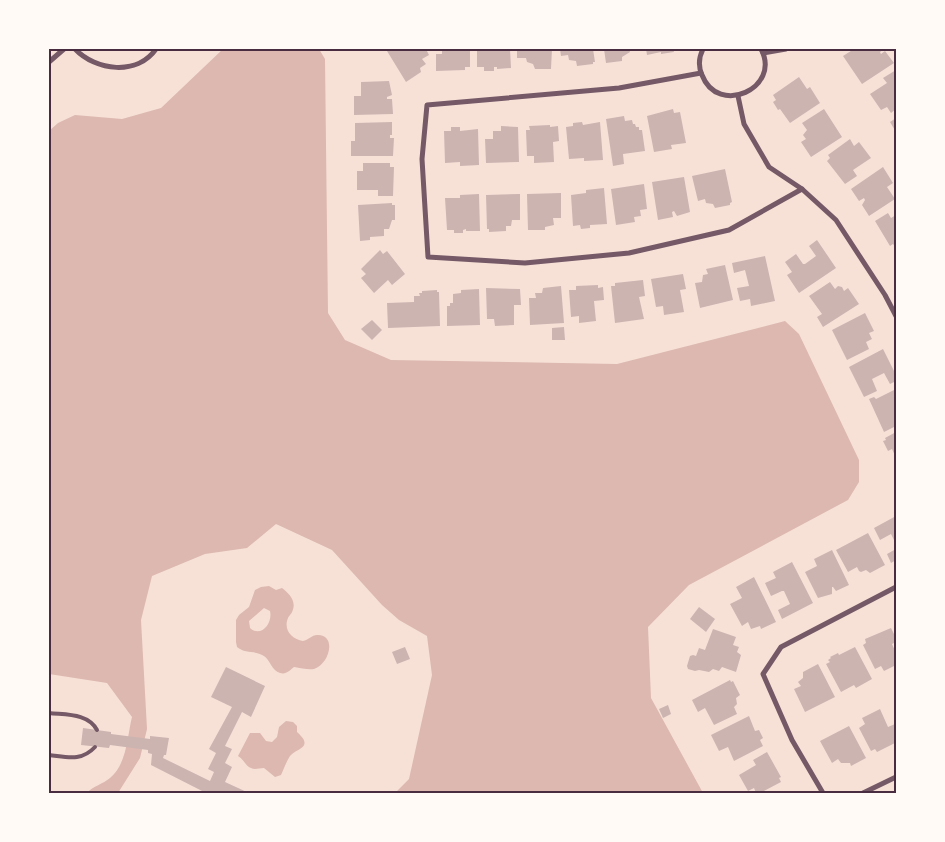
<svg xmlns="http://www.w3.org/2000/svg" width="945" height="842" font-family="Raleway,sans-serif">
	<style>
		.water { fill: #dcb8b0; fill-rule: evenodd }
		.building { fill: #ccb4b1 }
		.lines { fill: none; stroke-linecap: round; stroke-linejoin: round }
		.service { stroke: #755966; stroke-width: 4 }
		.minor { stroke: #755966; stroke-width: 5 }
		.neatline { fill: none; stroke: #4a2c40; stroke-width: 2 }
	</style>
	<rect width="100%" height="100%" fill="#f7e1d7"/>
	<g class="water">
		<path d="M223 49H319L325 59 328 313 345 340 391 360 617 364 785 321 799 334 859 460V482L848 500 689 585 648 627 651 698 703 793H395L409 779 432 675 427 636 399 620 382 605 332 550 276 524 247 548 205 554 152 576 141 620 147 729 140 758 118 793H87C93 786 103 784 110 778 127 764 127 737 132 717L107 683 49 674V131L58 123 75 115 122 119 161 108Z"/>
		<path d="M269 586 276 590 282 588C290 594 297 602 292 612 292 613 288 617 288 618 283 630 292 639 303 641 308 640 312 635 317 635 337 634 330 664 314 669 308 670 301 668 294 667 290 670 286 675 280 673 272 671 270 660 264 656 255 650 245 654 237 647L236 642V620L239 615 249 607 255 590 261 587ZM264 608 270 611C273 623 261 638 250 628L249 621Z"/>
		<path d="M286 721 293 722 297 726V732C315 748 296 748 290 756 286 762 284 769 281 775L275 777 264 768C259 768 255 770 251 768 245 766 244 759 238 756L250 733H260L266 741 272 742 277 737 279 727Z"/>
	</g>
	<g class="building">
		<path d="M391 49H426L429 55 422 59 426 64 420 68 421 72 406 82 387 51Z"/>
		<path d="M442 49H470V67H465V70L436 71V54H442Z"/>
		<path d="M477 49H510L511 68 497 69V67H494V71H484V67H477Z"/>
		<path d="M517 49H552L551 69H535L533 64 527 62 526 58H517Z"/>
		<path d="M560 49H593L595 62H593V64L577 66 576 61 569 60 568 55 561 56Z"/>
		<path d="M604 49H629L630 52 622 57V61L606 63Z"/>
		<path d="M646 49H673L674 52 661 54V52L647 55Z"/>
		<path d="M854 49H884L880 52 881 54 885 51 894 63 862 84 843 56Z"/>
		<path d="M896 70V109L891 113 887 107 881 110 870 94 887 83 883 78Z"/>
		<path d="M799 77 807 89 810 87 820 103 790 123 780 109 778 110 773 102 776 100 773 95Z"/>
		<path d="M389 81 392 95 387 97V99H392L393 114 354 115V96H361V82Z"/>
		<path d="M673 109 674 113 680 112 686 143 671 145 672 149 654 152 647 116Z"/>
		<path d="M824 109 842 137 811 157 801 142 806 139 803 135 807 130 802 123Z"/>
		<path d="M624 116 625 121 632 120 633 124H635L636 127H639V130H642L645 151 623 154 624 164 613 166 606 119Z"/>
		<path d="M896 118V132L890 122Z"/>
		<path d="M392 122V135H390V138H394L393 156H351V141H355V123Z"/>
		<path d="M582 122 583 125 600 122 603 160 584 161V158L569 159 566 127 573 126V123Z"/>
		<path d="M550 125V127L558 126 559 141 553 142 554 162 534 163V156H527L526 130H530L529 126Z"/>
		<path d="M501 126 518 127 519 162 486 163 485 139H493V131H501Z"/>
		<path d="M451 127H460V131L478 129 479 165 460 166V162L445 163 444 131H451Z"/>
		<path d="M850 139 854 146 859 142 871 158 853 170 857 176 845 184 827 161 830 158 828 155Z"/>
		<path d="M363 163H390V167H394L393 196H378V190H357V171H363Z"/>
		<path d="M883 167 893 183 887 187 895 199 869 216 862 205 865 200 864 198 859 201 851 189Z"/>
		<path d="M725 169 732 202 730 203V205L715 208 713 204 706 203 705 199 698 201 692 176Z"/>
		<path d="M684 177 690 212 677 216 674 211 672 212 673 217 658 220 652 182Z"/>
		<path d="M644 184 647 209 640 210 641 216 634 217 635 222 616 225 611 189Z"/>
		<path d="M604 188 607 224 590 225V228L581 229 580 225 573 226 571 195 586 193V190Z"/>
		<path d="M561 193V218H553L554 225 545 227V230H528L527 194Z"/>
		<path d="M479 194 480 231H466V229L463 230V233H454V230H447L445 198H460V195Z"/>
		<path d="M520 194V220H512L511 226H506V231L489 232V229H487L486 195Z"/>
		<path d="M392 203V205H395V220H392L389 229H384V236L370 237V240L360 241 358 205Z"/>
		<path d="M888 213 891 218 896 215V248L893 244 890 246 875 221Z"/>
		<path d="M817 240 836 268 799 293 787 275 792 272 785 262 796 254 803 264H805L816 256 809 246Z"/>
		<path d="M380 250 383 254 387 251 405 274 392 285 388 280 374 293 361 278 366 274 361 269Z"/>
		<path d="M765 256 775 301 751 306 750 299 740 301 737 288 749 286 745 270 734 273 732 263Z"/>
		<path d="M725 265 733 300 700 308 695 283 702 282 703 275 708 274 706 269Z"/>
		<path d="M683 274 686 289 680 290 684 312 664 315 663 306 656 307 651 279Z"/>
		<path d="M643 280 645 296 639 297 644 319 615 323 611 286H615V283Z"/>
		<path d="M830 282 835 289 838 286 842 287 844 291 848 288 859 304 823 327 817 317 822 314 809 296Z"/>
		<path d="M598 285V288L603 287 604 300 594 301 596 321 579 323V316L571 317 569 290H576V286Z"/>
		<path d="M561 286 564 323 530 325 529 298H536L535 293H542L543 288Z"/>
		<path d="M486 288 520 289 521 305H514V325L495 326 494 319H487Z"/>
		<path d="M479 289 480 325 447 326V306H450V303H453V294L461 293V290Z"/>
		<path d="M437 290V292H439L440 326 388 328 387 303 414 302V296H420L419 293H422V291Z"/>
		<path d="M865 313 874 331 869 333 872 339 866 342 869 349 847 360 832 330Z"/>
		<path d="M372 320 382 330 372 340 361 329Z"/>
		<path d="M564 327 565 340H552V328Z"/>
		<path d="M883 349 896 375V381L890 384 884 373 872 379 877 391 864 397 849 367Z"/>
		<path d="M896 389V426L884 432 869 399 874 397 876 399Z"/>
		<path d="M896 432V458L892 449 888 451 883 441 886 440 885 438Z"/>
		<path d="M896 516V544L891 534 880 540 874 528Z"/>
		<path d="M868 533 885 565 870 573 866 570 861 572 859 571 857 567 848 572 836 550Z"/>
		<path d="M896 549V560L891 563 887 554Z"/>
		<path d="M832 550 849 585 836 591 833 587H832V594L818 598 805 572 817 566 814 559Z"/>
		<path d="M792 562 813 603 782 619 778 610 790 604 784 591H782L771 596 765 583 776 578 773 572Z"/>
		<path d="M754 577 776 622 761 629 760 626 751 629 748 622 742 626 730 604 742 598 736 587Z"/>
		<path d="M699 607 715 619 706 632 690 619Z"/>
		<path d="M891 628 896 638V642L892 644 896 653V665L884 671 881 666 875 669 863 645 866 643 865 639Z"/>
		<path d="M713 629 736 637 733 645 739 647 737 652 741 655 736 672 722 667 719 671 713 669 709 672 699 670 695 671 688 669 687 666 690 656 693 655 696 656 699 648 705 650Z"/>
		<path d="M405 647 410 659 397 664 392 652Z"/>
		<path d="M855 647 872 679 856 688 854 685 841 692 826 664 830 662 828 660 831 658 830 657 838 653 839 655Z"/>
		<path d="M818 664 835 697 805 712 794 689 801 686 798 682 803 678V672Z"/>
		<path d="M226 667 265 686 251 717 242 712 225 746 232 749 225 763 232 767 225 782 249 793H206L151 765 152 754 148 753V750L110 745 109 748 81 745 83 728 111 732V734L150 739V736L169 738 166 755H164L163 758 210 781 214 772 208 769 216 753 209 749 232 707 211 697Z"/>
		<path d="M730 680 731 682 733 681 740 695 736 698 737 704 734 707 737 714 714 725 705 708 698 712 692 700Z"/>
		<path d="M668 705 671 714 663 718 659 709Z"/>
		<path d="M880 709 888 727 895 724 896 727V740L895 741V743L877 752 875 749 871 751 859 728 865 724 862 718Z"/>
		<path d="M749 716 755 731 759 730 763 738 760 740 763 746 734 761 728 747 719 751 711 735Z"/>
		<path d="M849 726 866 758 851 766 850 763H841L838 759 832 763 820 741Z"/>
		<path d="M767 752 781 777 779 778 781 782 760 793H756L754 788 748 791 739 775 756 765 753 760Z"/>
	</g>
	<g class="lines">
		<g class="service">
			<path d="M49 713C66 715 88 713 97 730"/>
			<path d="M49 755C67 757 81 762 95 747"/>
		</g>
		<g class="minor">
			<path d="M75 49C96 71 137 76 156 49"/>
			<path d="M703 49C699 57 698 66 702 75 718 117 782 88 761 49"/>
			<path d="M763 53 786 49"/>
			<path d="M49 62 64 49"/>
			<path d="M701 73 619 88 427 105 422 159 428 257 525 263 629 253 729 230 802 189"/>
			<path d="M738 96 744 124 769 167 802 189 836 220 885 295 896 316"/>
			<path d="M823 793 792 740 763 674 781 647 896 587"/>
			<path d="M863 793 896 777"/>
		</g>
	</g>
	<rect width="945" height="842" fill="none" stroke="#fffaf5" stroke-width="100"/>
	<rect x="50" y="50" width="845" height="742" class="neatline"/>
</svg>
